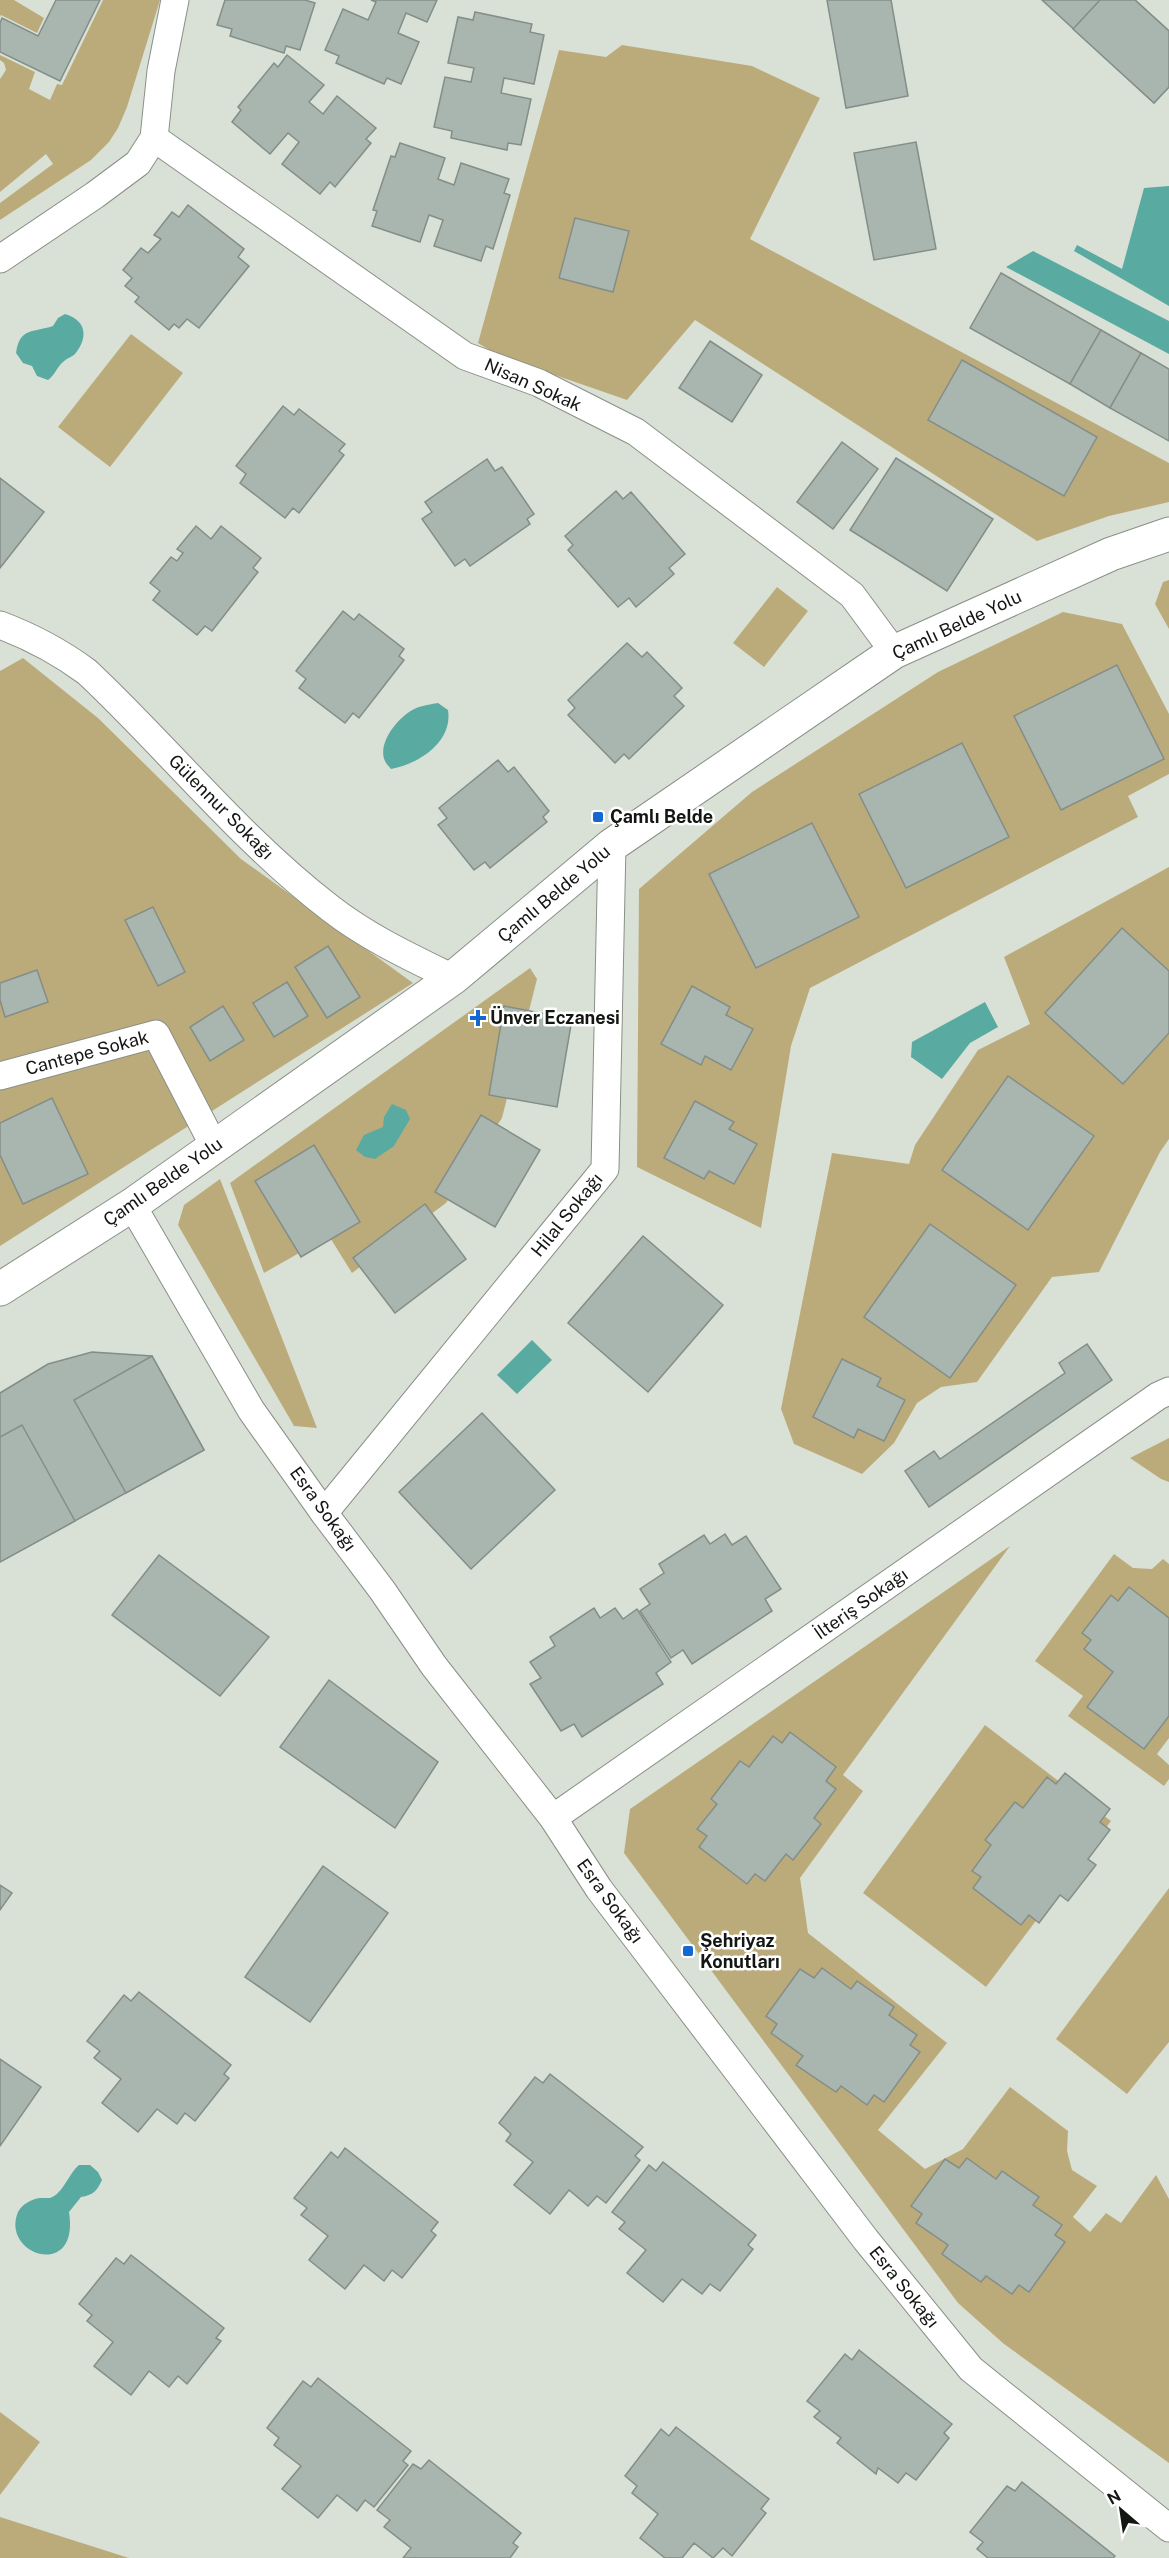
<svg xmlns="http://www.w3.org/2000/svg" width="1169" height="2558" font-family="'Public Sans',sans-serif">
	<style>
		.green { fill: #bcab7a }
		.water { fill: #59aaa1 }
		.building { fill: #a9b5af; stroke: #838e88; stroke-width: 1.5 }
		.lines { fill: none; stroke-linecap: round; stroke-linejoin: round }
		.minor-casing { stroke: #899087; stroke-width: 29 }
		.tertiary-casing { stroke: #899087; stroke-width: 35 }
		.minor { stroke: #fff; stroke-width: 27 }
		.tertiary { stroke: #fff; stroke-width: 33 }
		.poi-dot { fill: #1567d1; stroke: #fff; stroke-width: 2 }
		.labels { text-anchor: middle; stroke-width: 5; stroke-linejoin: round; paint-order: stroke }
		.street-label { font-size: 18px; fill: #131612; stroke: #fff }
		.poi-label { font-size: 18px; font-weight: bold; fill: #131612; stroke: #fff; text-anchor: start }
	</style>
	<rect width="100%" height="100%" fill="#d9e1d7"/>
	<g class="green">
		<path d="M0 0H14L44 18 37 33 1 15 0 17Z"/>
		<path d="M103 0H160L127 107 118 128 109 142 91 160 0 220V203L53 164 46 154 0 192V79L6 70 4 63 0 60V55L35 72 29 89 50 100 57 84 62 85Z"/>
		<path d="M622 45 752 66 820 98 750 239 1169 463V502L1109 516 1037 541 695 320 627 400 497 355 478 343 559 50 606 57Z"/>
		<path d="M131 334 183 373 110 467 58 427Z"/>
		<path d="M1169 580V629L1155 604 1163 582Z"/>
		<path d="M777 587 808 611 764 667 733 643Z"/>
		<path d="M1063 612 1122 624 1169 714V774L1128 796 1138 817 810 988 791 1046 761 1228 637 1167 639 889 752 792 938 672Z"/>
		<path d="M23 658 98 718 241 859 413 983 0 1246V671Z"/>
		<path d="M1169 867V1139L1160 1152 1099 1272 1052 1277 977 1382 941 1387 917 1403 894 1443 862 1474 794 1444 781 1409 832 1153 909 1164 915 1145 978 1050 1030 1024 1004 957Z"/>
		<path d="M530 968 537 979 502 1118 446 1203 352 1273 329 1236 264 1273 230 1183Z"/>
		<path d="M220 1179 317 1428 294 1426 178 1225 184 1205Z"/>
		<path d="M1169 1438V1482L1161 1479 1130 1458Z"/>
		<path d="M1010 1546 843 1775 863 1791 800 1878 808 1933 947 2043 878 2130 925 2169 963 2149 1010 2087 1068 2131 1067 2151 1072 2170 1097 2186 1073 2217 1090 2232 1106 2213 1121 2223 1156 2175 1169 2199V2463L1004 2344 958 2303 624 1853 630 1809Z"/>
		<path d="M1114 1554 1133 1568 1152 1569 1163 1559 1169 1564V1738L1157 1754 1169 1765V1779L1164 1786 1068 1716 1083 1696 1035 1661Z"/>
		<path d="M985 1725 1111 1821 986 1987 863 1893Z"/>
		<path d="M1169 1888V2042L1127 2094 1056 2039Z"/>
		<path d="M0 2412 40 2442 0 2495Z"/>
		<path d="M0 2517 129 2558H0Z"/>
	</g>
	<g class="water">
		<path d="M1169 186V306L1074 251 1077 245 1122 269 1144 188Z"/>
		<path d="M1033 251 1169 321V354L1006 267Z"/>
		<path d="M65 314C86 320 89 337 75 354 72 357 67 358 63 362 57 367 55 375 48 380L37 376 32 366 23 363 16 353C20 327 32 333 53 326L58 318Z"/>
		<path d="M438 703 448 710C453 742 419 764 391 769 389 766 386 764 385 761 376 742 402 712 419 707 425 705 432 704 438 703Z"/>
		<path d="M985 1002 998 1027 970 1043 942 1079 911 1057 912 1042Z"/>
		<path d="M392 1104 406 1110 410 1119 394 1146 375 1159 365 1157 356 1150 364 1135 383 1127 384 1117Z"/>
		<path d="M532 1340 552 1360 517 1394 497 1375Z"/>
		<path d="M79 2165H90L98 2172 102 2180C97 2191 93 2195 81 2197L69 2212C80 2281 0 2255 18 2212 22 2204 32 2199 40 2198 41 2198 49 2198 50 2198 63 2194 69 2173 79 2165Z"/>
	</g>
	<g class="building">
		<path d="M56 0H100L60 81 0 52V23L2 18 38 36Z"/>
		<path d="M225 0H305L315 3 300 50 286 46 284 53 230 36 232 29 217 25Z"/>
		<path d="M371 0H437L427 22 406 13 398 33 419 42 401 84 387 78 384 84 336 63 339 56 325 50 343 9 368 20 376 2Z"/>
		<path d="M827 0H891L908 96 846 108Z"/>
		<path d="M1042 0H1135L1169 31V87L1154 103Z"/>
		<path d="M1100 0H1135L1169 31V87L1154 103 1073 29Z"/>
		<path d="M475 12 532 24 530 32 544 35 534 84 504 78 501 93 531 99 521 145 508 143 507 150 451 138 452 131 434 127 445 77 471 82 474 68 448 63 458 17 473 20Z"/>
		<path d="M287 55 324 85 309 102 323 114 337 96 376 128 366 139 371 143 335 187 330 182 320 194 282 164 299 142 288 133 270 154 232 122 241 110 238 107 274 63 278 67Z"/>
		<path d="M916 142 936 249 874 260 854 153Z"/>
		<path d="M400 143 445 158 438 179 454 185 461 163 509 179 504 193 510 195 493 249 486 246 481 261 434 246 443 220 429 215 420 242 372 226 377 211 373 210 391 156 395 157Z"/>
		<path d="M188 205 244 249 238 257 249 266 199 328 187 319 179 328 174 324 169 330 135 302 139 297 125 286 132 278 123 270 141 248 148 253 161 239 154 235 172 212 179 217Z"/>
		<path d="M575 218 629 231 613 292 559 278Z"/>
		<path d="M1001 273 1101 330 1070 384 970 328Z"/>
		<path d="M1101 330 1141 353 1110 408 1070 384Z"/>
		<path d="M710 341 762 375 732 422 679 388Z"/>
		<path d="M1141 353 1169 369V441L1110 408Z"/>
		<path d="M962 360 1097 437 1064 496 928 420Z"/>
		<path d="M283 406 294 415 299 409 345 444 339 451 344 455 299 513 293 508 285 518 240 483 246 474 236 466Z"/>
		<path d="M842 442 878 469 833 529 797 502Z"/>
		<path d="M896 458 993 519 947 591 850 530Z"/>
		<path d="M487 459 495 471 502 467 534 514 527 519 530 524 470 566 465 559 455 566 422 519 432 512 425 502Z"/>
		<path d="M0 478 44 512 0 568Z"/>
		<path d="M616 491 623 499 631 492 685 554 669 568 674 574 636 607 629 598 618 607 568 550 573 545 565 536Z"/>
		<path d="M196 526 211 539 221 526 261 558 253 568 258 572 212 631 205 626 197 635 153 600 160 591 150 583 171 557 177 561 183 553 177 549Z"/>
		<path d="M343 611 354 620 359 614 404 649 399 656 404 660 359 718 353 713 345 723 299 688 306 679 296 671Z"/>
		<path d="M627 643 642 657 647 652 682 688 674 696 684 706 629 759 624 754 615 763 568 715 575 708 568 700Z"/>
		<path d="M1117 665 1164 759 1061 810 1014 716Z"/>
		<path d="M962 743 1009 837 906 888 859 794Z"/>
		<path d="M498 760 508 772 514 767 549 811 543 817 547 822 490 868 485 862 474 870 438 825 447 818 439 808Z"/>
		<path d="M812 823 859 917 756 968 709 874Z"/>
		<path d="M153 907 185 972 158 986 125 920Z"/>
		<path d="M1122 928 1169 971V1033L1123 1084 1045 1013Z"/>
		<path d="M328 946 360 997 327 1018 295 967Z"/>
		<path d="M37 970 48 1002 5 1017 0 1000V983Z"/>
		<path d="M287 982 308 1016 274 1037 253 1003Z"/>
		<path d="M692 986 730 1007 726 1015 753 1029 731 1070 705 1056 701 1065 661 1044Z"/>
		<path d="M223 1006 244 1040 210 1061 190 1027Z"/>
		<path d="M504 1006 572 1019 557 1107 489 1095Z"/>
		<path d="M1008 1076 1094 1136 1028 1230 942 1170Z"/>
		<path d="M52 1098 88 1174 23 1204 0 1155V1123Z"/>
		<path d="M695 1101 734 1122 729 1129 757 1144 734 1184 709 1171 704 1179 664 1158Z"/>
		<path d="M481 1115 540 1150 495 1227 435 1192Z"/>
		<path d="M314 1145 360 1222 301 1257 255 1181Z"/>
		<path d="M425 1204 466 1259 395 1313 353 1258Z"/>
		<path d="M930 1224 1016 1285 950 1378 864 1317Z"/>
		<path d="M643 1236 723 1305 648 1392 568 1323Z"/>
		<path d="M1087 1344 1112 1380 929 1507 905 1471 934 1451 940 1459 1065 1373 1059 1363Z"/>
		<path d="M92 1352 152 1356 204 1450 0 1562V1393L48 1364Z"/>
		<path d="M152 1356 204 1450 126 1493 74 1400Z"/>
		<path d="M842 1359 881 1378 877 1386 905 1400 884 1441 858 1429 854 1438 813 1417Z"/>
		<path d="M482 1413 555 1490 471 1569 399 1492Z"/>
		<path d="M22 1425 75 1521 0 1562V1437Z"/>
		<path d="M725 1534 732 1545 746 1536 781 1589 765 1599 772 1611 692 1664 683 1650 671 1658 640 1611 650 1604 640 1589 664 1573 659 1564 704 1535 710 1544Z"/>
		<path d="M159 1555 269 1637 220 1696 112 1615Z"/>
		<path d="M1129 1587 1169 1618V1716L1144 1749 1087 1707 1113 1672 1084 1649 1091 1640 1082 1633 1111 1595 1118 1601Z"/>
		<path d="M594 1608 600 1618 615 1608 623 1619 637 1609 671 1662 656 1673 663 1684 582 1737 574 1724 561 1731 530 1684 541 1678 530 1662 555 1646 550 1637Z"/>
		<path d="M329 1680 438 1762 395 1828 280 1747Z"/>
		<path d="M790 1732 836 1767 826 1781 836 1789 814 1818 821 1824 793 1860 786 1854 765 1881 755 1874 747 1884 699 1847 707 1836 697 1829 717 1804 711 1799 740 1761 749 1767 773 1736 782 1743Z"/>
		<path d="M1065 1773 1110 1809 1100 1822 1110 1830 1088 1859 1096 1865 1068 1901 1060 1895 1039 1923 1029 1915 1021 1925 973 1888 981 1877 972 1871 991 1845 985 1840 1015 1802 1023 1808 1047 1777 1056 1784Z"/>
		<path d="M323 1866 388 1913 310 2022 245 1977Z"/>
		<path d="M0 1885 12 1893 0 1910Z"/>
		<path d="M822 1968 851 1989 857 1981 894 2007 889 2015 917 2035 910 2045 920 2052 884 2102 874 2095 867 2105 841 2086 836 2092 796 2065 803 2056 771 2033 777 2024 766 2016 800 1969 814 1978Z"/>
		<path d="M139 1992 231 2065 224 2074 229 2078 195 2121 185 2113 177 2124 157 2109 138 2132 102 2103 121 2079 94 2058 100 2051 87 2041 124 1995 131 2001Z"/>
		<path d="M0 2059 41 2087 0 2146Z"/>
		<path d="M550 2074 643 2147 635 2156 640 2160 606 2203 597 2196 588 2206 569 2190 550 2214 514 2185 533 2162 506 2141 511 2134 499 2123 535 2077 543 2083Z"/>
		<path d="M345 2148 438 2222 431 2231 436 2235 402 2278 392 2270 384 2281 364 2265 345 2289 309 2260 328 2236 301 2215 307 2208 294 2198 331 2152 338 2158Z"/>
		<path d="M967 2158 996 2179 1002 2171 1039 2197 1033 2205 1062 2225 1055 2235 1065 2242 1029 2292 1019 2285 1012 2294 986 2276 981 2282 942 2254 948 2245 916 2223 922 2214 911 2206 945 2159 959 2168Z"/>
		<path d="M663 2162 756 2235 748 2245 753 2249 720 2291 710 2284 702 2294 682 2279 663 2302 627 2273 646 2250 619 2229 625 2222 612 2212 649 2165 656 2171Z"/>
		<path d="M131 2255 224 2328 216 2338 221 2341 187 2384 178 2376 169 2387 149 2371 131 2395 94 2366 113 2342 87 2321 92 2315 79 2304 116 2258 124 2264Z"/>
		<path d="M859 2350 952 2424 944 2433 949 2438 916 2480 906 2473 898 2483 878 2468 876 2474 837 2443 841 2438 814 2417 820 2411 807 2401 845 2354 852 2360Z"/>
		<path d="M318 2378 411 2451 403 2461 408 2465 374 2507 365 2500 357 2511 337 2495 318 2518 282 2489 301 2466 274 2445 279 2438 267 2428 303 2381 311 2387Z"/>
		<path d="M676 2427 769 2499 761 2509 766 2513 732 2556 723 2548 713 2558 694 2543 682 2558H665L640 2538 658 2514 632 2493 637 2486 625 2476 661 2429 669 2436Z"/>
		<path d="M429 2460 521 2533 513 2543 518 2547 510 2558H403L411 2548 384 2527 390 2520 377 2510 413 2464 421 2469Z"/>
		<path d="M1022 2482 1115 2556 1113 2558H988L977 2549 983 2542 970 2532 1007 2486 1015 2491Z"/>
	</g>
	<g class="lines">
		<defs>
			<g id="minor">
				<path d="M154 138 465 356 539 383 636 432 852 595 894 652"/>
				<path d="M0 259 95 195 138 163 154 138 161 71 175 0"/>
				<path d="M0 625C32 637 60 652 87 672 169 749 240 839 330 908 367 937 410 957 453 978"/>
				<path d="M0 1076 156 1034 214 1146"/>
				<path d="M132 1205 251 1410 324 1513 382 1590 434 1666 553 1818 599 1889 866 2240 971 2369 1169 2528"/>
				<path d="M324 1513 605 1169 612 845"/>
				<path d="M553 1818 1158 1396 1169 1391"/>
			</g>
			<path id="tertiary" d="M0 1289 132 1205 453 978 612 845 894 652 1111 554 1169 534"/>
		</defs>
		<use href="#minor" class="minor-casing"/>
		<use href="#tertiary" class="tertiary-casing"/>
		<use href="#minor" class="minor"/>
		<use href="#tertiary" class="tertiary"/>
	</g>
	<g class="poi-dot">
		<rect x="592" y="811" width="12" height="12" rx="3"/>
		<path d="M475 1009h6v6h6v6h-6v6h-6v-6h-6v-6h6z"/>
		<rect x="682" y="1945" width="12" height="12" rx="3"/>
	</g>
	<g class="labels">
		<g class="street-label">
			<text transform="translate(533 385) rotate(24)" y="6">Nisan Sokak</text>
			<text transform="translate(957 625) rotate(-25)" y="6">Çamlı Belde Yolu</text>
			<text transform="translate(221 807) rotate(45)" y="6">Gülennur Sokağı</text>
			<text transform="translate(554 894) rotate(-40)" y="6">Çamlı Belde Yolu</text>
			<text transform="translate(87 1053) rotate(-15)" y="6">Cantepe Sokak</text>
			<text transform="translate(163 1182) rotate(-35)" y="6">Çamlı Belde Yolu</text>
			<text transform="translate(567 1215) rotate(-51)" y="6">Hilal Sokağı</text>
			<text transform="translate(323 1509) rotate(54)" y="6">Esra Sokağı</text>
			<text transform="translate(861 1604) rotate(-35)" y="6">İlteriş Sokağı</text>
			<text transform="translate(610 1901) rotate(54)" y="6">Esra Sokağı</text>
			<text transform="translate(904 2287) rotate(51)" y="6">Esra Sokağı</text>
		</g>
		<g class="poi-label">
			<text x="610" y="823">Çamlı Belde</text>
			<text x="490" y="1024">Ünver Eczanesi</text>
			<text x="700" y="1947">Şehriyaz<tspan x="700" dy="21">Konutları</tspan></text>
		</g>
	</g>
	<g transform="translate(1121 2510) rotate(331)" stroke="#ffffff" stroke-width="4.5" paint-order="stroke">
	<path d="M0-4.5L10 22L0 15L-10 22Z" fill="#131612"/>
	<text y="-9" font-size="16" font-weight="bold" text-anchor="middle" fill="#131612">N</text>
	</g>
</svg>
